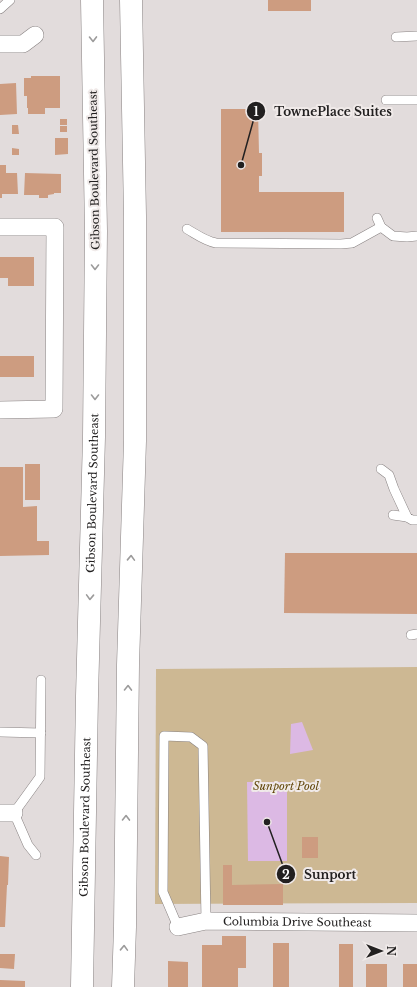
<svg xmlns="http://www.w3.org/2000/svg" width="417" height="987" font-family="'Libre Baskerville',serif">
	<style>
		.green { fill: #cdb893 }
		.water { fill: #dcb9e4 }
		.building { fill: #cd9c80 }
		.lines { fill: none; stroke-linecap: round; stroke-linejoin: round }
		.service-casing { stroke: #898383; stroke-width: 10 }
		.minor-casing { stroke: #898383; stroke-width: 18 }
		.secondary-casing { stroke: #898383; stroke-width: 23 }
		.service { stroke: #fff; stroke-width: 9 }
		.minor { stroke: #fff; stroke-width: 17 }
		.secondary { stroke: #fff; stroke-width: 22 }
		.oneway { stroke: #9c9b9b }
		.labels { text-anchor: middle; stroke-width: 4; stroke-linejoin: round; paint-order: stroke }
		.street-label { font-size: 11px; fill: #222020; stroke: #f0eae9 }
		.park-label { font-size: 11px; font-style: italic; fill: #614609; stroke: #f0eae9 }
		.leader { fill: none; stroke: #222020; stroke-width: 1.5 }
		.callout-dot { fill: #222020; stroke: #f0eae9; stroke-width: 1.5 }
		.mark-label { font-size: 12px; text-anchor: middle; font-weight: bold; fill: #fff }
		.callout-label { font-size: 12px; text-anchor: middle; font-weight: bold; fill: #222020; stroke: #f0eae9; stroke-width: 4; stroke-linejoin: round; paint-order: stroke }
	</style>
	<rect width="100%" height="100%" fill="#e2dcdc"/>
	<path class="green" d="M417 667V903L155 904 156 669Z"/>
	<g class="water">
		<path d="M302 722 313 750 290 754 291 724Z"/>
		<path d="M247 782H287V861H248Z"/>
	</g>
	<g class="building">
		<rect x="268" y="0" width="43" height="11"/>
		<path d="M31 76H60V108H45V114H28V108H27V96H24V78H31Z"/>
		<path d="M16 83 17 114 0 115V84Z"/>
		<path d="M221 109H258L259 153H262V176H259V192H344V232H221Z"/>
		<rect x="60" y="119" width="7" height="6"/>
		<path d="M12 125H18L19 134H12Z"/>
		<rect x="60" y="126" width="7" height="6"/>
		<path d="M55 138H68V154L55 155Z"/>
		<path d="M12 148 19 149V155H12Z"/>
		<path d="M0 165H6V173H17L18 194H2V198H0Z"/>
		<path d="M25 173 61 174V193H54V194L48 195V198H39V195H24Z"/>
		<path d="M0 257H34V286H8V278H0Z"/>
		<rect x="0" y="356" width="34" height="21"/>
		<rect x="25" y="464" width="15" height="36"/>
		<path d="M0 467H23V507L37 506V541H49V555L0 556Z"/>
		<path d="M285 553H417V614L284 613Z"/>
		<rect x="302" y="837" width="16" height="21"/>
		<path d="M0 856 9 857 8 885H7L5 927H0Z"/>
		<path d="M223 865H232V885L283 884V905H223Z"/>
		<path d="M222 936H246V968H238V987H202V945H222Z"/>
		<rect x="273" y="943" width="16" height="44"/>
		<rect x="339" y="944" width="14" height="43"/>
		<path d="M0 954H15L14 969 0 968Z"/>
		<path d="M168 961 188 962V987H168Z"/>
		<rect x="366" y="964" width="21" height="23"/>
		<rect x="403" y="964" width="14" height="23"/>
		<path d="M0 980 25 981V987H0Z"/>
	</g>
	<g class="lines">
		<defs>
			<g id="service">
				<path d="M0 9 10 0"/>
				<path d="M396 37 417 36"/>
				<path d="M386 100H417"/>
				<path d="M377 218 381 227 393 236 407 237 417 236"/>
				<path d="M187 229C196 234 205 241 216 243L341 244 352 243 381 227"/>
				<path d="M381 469 389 475 394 489 407 517 412 520H417"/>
				<path d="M393 515 407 517"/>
				<path d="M411 635 417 634"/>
				<path d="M0 732 41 733"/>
				<path d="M36 855 28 845 14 813 40 777 41 680"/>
				<path d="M178 927 163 892 164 736 191 737 203 746 206 921"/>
			</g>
			<g id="minor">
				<path d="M0 44H23L35 35"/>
				<path d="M0 227H55L54 409 0 410"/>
				<path d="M0 813H14"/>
				<path id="s1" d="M178 927 206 921 417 923"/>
			</g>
			<g id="secondary">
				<path id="s2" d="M82 987 87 696 94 437 96 231 92 0"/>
				<path d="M123 987 125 927 128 665 135 441V216L131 0"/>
			</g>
		</defs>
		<use href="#service" class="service-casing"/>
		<use href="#minor" class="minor-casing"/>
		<use href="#secondary" class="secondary-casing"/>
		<use href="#service" class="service"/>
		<use href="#minor" class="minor"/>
		<use href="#secondary" class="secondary"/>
	</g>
	<defs><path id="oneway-chevron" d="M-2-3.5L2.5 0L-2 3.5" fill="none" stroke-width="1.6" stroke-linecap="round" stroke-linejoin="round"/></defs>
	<g class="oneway">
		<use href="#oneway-chevron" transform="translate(93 39) rotate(89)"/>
		<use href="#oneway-chevron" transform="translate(95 267) rotate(90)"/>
		<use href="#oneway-chevron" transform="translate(95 397) rotate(90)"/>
		<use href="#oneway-chevron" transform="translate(131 558) rotate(-88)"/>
		<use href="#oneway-chevron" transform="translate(90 597) rotate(92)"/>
		<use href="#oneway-chevron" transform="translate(128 688) rotate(-89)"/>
		<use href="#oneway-chevron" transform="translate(126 818) rotate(-89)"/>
		<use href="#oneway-chevron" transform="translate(124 948) rotate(-88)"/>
	</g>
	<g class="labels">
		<g class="street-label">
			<text transform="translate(94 170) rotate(-91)" y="4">Gibson Boulevard Southeast</text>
			<text dy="4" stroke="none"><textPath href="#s2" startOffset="494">Gibson Boulevard Southeast</textPath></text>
			<text dy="4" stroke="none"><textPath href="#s2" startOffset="170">Gibson Boulevard Southeast</textPath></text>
			<text dy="4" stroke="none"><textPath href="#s1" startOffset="120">Columbia Drive Southeast</textPath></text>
		</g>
		<g class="park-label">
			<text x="286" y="790">Sunport Pool</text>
		</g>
	</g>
	<path class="leader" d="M241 165L256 111M267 822L286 874"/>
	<g class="callout-dot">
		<circle cx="241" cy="165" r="4"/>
		<circle cx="267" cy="822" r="4"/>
		<circle cx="256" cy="111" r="10"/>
		<circle cx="286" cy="874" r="10"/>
	</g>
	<g class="mark-label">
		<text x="256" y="116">1</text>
		<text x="286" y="879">2</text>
	</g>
	<g class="callout-label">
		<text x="333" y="116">TownePlace Suites</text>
		<text x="330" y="879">Sunport</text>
	</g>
	<g transform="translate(381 951) rotate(90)" stroke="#f0eae9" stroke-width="3" paint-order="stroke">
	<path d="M0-3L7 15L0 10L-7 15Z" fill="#222020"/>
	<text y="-6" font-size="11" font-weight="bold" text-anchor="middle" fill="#222020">N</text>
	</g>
</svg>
